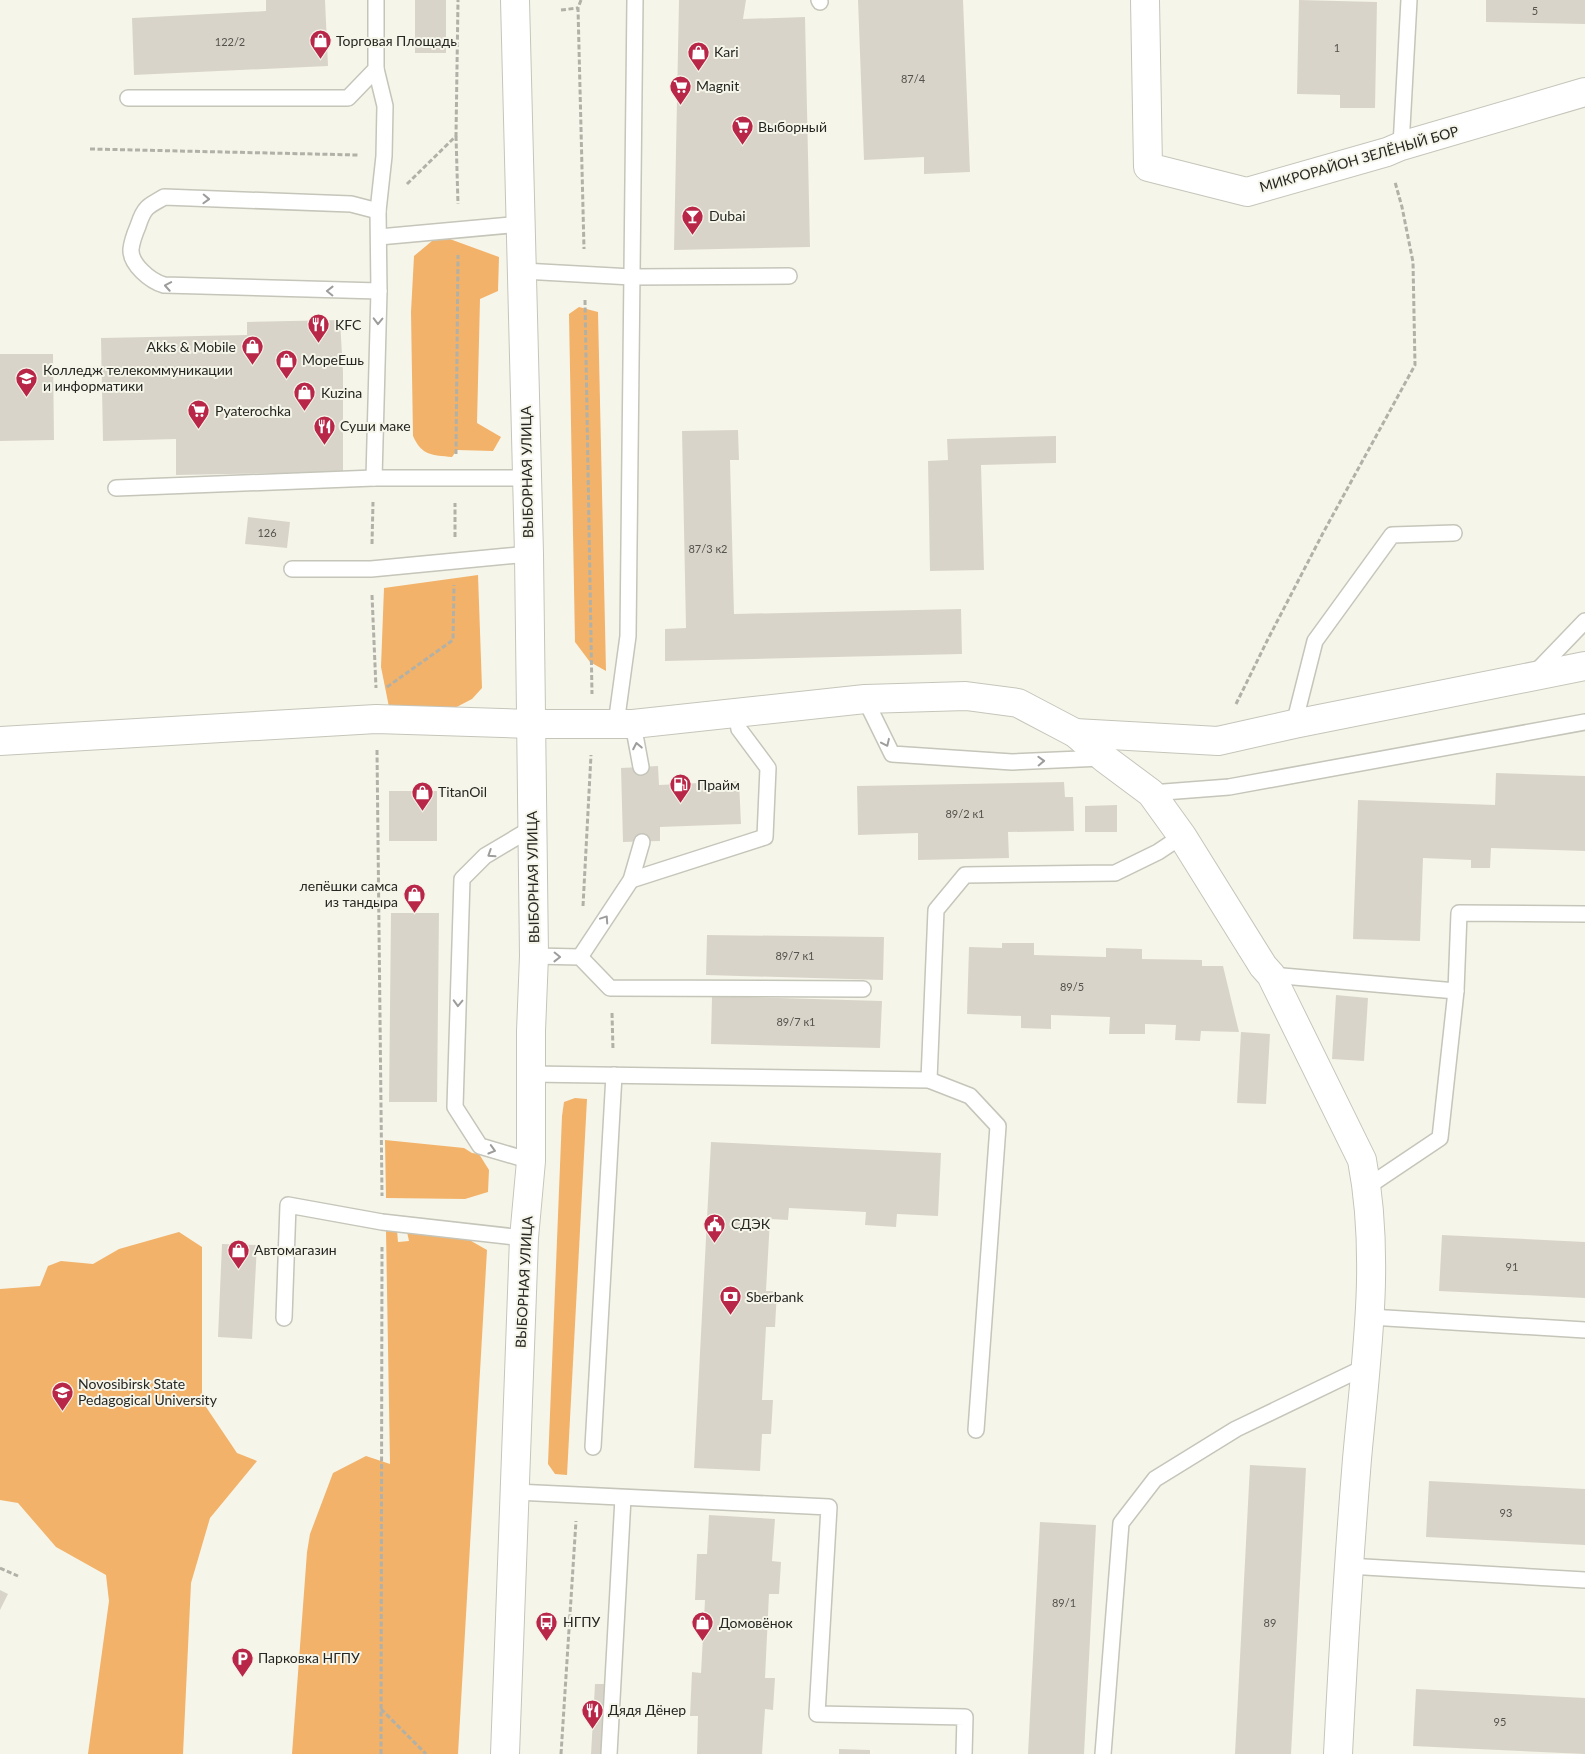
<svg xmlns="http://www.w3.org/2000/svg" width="1585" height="1754" font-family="Lato,sans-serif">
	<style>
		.green { fill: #f2b269 }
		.building { fill: #d9d4ca }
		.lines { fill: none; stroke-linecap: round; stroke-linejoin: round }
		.service-casing { stroke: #c5c5ba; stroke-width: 18 }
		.minor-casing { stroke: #c5c5ba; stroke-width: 30 }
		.secondary-casing { stroke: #c5c5ba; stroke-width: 30 }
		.path { stroke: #b2b1a8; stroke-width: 3; stroke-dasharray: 5 2.5; stroke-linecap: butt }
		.service { stroke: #fff; stroke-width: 15 }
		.minor { stroke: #fff; stroke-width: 28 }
		.secondary { stroke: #fff; stroke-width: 28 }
		.oneway { stroke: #9d9d9c }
		.labels { text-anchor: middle; stroke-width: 4; stroke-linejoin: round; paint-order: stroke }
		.number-label { font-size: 11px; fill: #53524c }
		.poi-label { font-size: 14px; fill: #262622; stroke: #f6f5ea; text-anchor: start }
		.street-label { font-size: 14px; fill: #262622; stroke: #f6f5ea }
	</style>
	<rect width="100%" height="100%" fill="#f6f5ea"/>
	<g class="green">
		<path d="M447 238 499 257 498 291 480 299 477 423 501 437 493 451 457 450 452 457C432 455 422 456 413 436L411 312 414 256 432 241Z"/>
		<path d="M579 307 598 312 606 671 590 662 575 642 569 314Z"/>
		<path d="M478 575 482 688 472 699 447 712 389 707 381 667 384 588Z"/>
		<path d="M575 1098 587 1099 567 1475 555 1474 548 1464 562 1116 564 1102Z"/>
		<path d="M385 1140 464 1148 472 1153 479 1154 489 1170 488 1192 465 1199 386 1198Z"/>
		<path d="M397 1230 398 1242 409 1241 407 1232 457 1233 487 1250 458 1754H292L307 1552 310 1534 333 1473 366 1456 390 1464 386 1231Z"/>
		<path d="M179 1232 202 1247V1401L237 1453 257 1461 210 1518 191 1583 183 1754H88L109 1601 106 1575 56 1547 18 1503 0 1500V1289L40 1286 48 1266 61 1261 93 1264 119 1249Z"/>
	</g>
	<g class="building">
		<path d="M266 0H325L328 66 134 75 132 18 266 11Z"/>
		<rect x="415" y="0" width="31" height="53"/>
		<path d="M679 0H746L743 19 805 17 810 247 674 250Z"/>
		<path d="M858 0H963L970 172 924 174V157L864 160Z"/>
		<path d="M1299 0 1377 2 1375 108H1340V95L1297 94Z"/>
		<path d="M1486 0H1585V24L1486 22Z"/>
		<path d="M340 320 343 372V472L176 475V439L103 441 101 338 247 335V322Z"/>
		<path d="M0 354H53L54 440 0 441Z"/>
		<path d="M738 430 739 460H730L734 614 961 609 962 654 665 661V629L686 628 682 431Z"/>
		<path d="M1056 436V463L981 465 984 570 930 571 928 461 948 460 947 439Z"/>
		<path d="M248 517 290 522 287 548 245 544Z"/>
		<path d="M658 766 659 785 739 781 741 824 660 827V841L623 842 621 768Z"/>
		<path d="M1496 773 1585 776V851L1491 848 1490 868H1471V860L1423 858 1420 941 1353 939 1358 800 1495 805Z"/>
		<path d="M1064 782 1065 797H1073L1074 831 1008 832 1009 858 918 860V833L858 835 857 786Z"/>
		<rect x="389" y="791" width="48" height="50"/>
		<path d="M1117 805V832H1085V806Z"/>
		<path d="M391 913H439L437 1102H389Z"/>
		<path d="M707 935 884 937 883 980 706 975Z"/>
		<path d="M1002 943H1034V955L1106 957V948L1142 949V959L1202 960V966H1223L1239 1032 1201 1031 1200 1041 1175 1040 1176 1025 1145 1024V1034H1109L1110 1017 1051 1015V1029L1021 1028V1016L967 1014 969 947 1002 948Z"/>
		<path d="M1336 995 1368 998 1364 1061 1332 1059Z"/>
		<path d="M712 996 882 1001 880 1048 711 1044Z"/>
		<path d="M1241 1032 1270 1034 1266 1104 1237 1103Z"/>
		<path d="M711 1142 941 1153 938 1216 897 1214 896 1227 865 1225 866 1212 789 1208 788 1220 770 1219 766 1291H777L775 1327H766L762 1400H773L771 1434H762L760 1471 694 1468Z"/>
		<path d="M1442 1235 1585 1242V1298L1439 1291Z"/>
		<path d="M222 1244 257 1245 252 1339 218 1337Z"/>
		<path d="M1250 1465 1306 1468 1291 1754H1235Z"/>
		<path d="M1429 1481 1585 1489V1545L1426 1537Z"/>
		<path d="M709 1515 775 1519 772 1561 781 1562 779 1594H769L765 1678H775L773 1710 765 1709 762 1754H697L698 1716H690L692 1672 701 1673 705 1600H695L697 1554H707Z"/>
		<path d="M1040 1522 1096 1525 1084 1754H1028Z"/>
		<path d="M0 1590 8 1594 0 1610Z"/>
		<path d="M595 1684H605L602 1754H591Z"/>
		<path d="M1416 1689 1585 1698V1754L1413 1746Z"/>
		<path d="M839 1749 870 1750V1754H839Z"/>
	</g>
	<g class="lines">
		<defs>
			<g id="service">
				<path d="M819 0 820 2"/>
				<path d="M128 98H348L376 69V0"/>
				<path d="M1401 146 1409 0"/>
				<path d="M378 211 351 204 164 197C158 201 151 204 147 208 142 213 140 220 138 226 135 233 132 241 131 249 130 264 150 281 164 285L379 291"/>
				<path d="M379 237 522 224"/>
				<path d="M523 271 632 277 789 276"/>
				<path d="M374 478 379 291 378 211 384 156 385 106 376 69"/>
				<path d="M116 488 374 478H527"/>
				<path d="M292 569H371L529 554"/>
				<path d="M1534 674 1585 621"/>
				<path d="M865 699 892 754 1012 762 1103 758"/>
				<path d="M616 724 628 636 635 0"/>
				<path d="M633 724 641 767"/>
				<path d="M1294 724 1315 641 1392 535 1454 533"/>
				<path d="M1151 793 1229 787 1585 722"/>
				<path d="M631 880 765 837 768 768 739 729 736 713"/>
				<path d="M534 956 580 957 610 988 863 989"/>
				<path d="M580 957 631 880 642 842"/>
				<path d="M1271 975 1456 991 1459 913 1585 914"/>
				<path d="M531 1074 929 1080 970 1096 998 1126 976 1430"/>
				<path d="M929 1080 936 910 965 875 1115 873 1158 852 1182 836"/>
				<path d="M531 1161 480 1146 455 1107 462 879 485 856 532 828"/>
				<path d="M1367 1187 1440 1138 1456 991"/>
				<path d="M1370 1317 1585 1330"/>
				<path d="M284 1318 288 1205 382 1222 524 1238"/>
				<path d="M593 1447 614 1075"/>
				<path d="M516 1492 829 1507 817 1714 965 1717 964 1754"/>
				<path d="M1348 1566 1585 1580"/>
				<path d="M609 1754 623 1498"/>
				<path d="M1103 1754 1121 1523 1155 1479 1236 1429 1365 1367"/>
			</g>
			<g id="minor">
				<path d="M1145 0 1148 167 1247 192 1387 152 1401 146 1585 92"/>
				<path d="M1075 733 1218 741 1294 724 1585 666"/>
				<path d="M0 741 376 719 530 724H633L865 699 966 696 1018 703 1075 733 1104 758 1151 793 1182 836 1263 966 1271 975 1362 1160C1381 1259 1366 1359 1357 1459 1349 1557 1343 1655 1338 1754"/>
			</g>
			<path id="secondary" d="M505 1754 524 1238 531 1161V1031L534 956 529 554 515 0"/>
		</defs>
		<use href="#service" class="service-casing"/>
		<use href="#minor" class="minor-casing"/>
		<use href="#secondary" class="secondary-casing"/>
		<g class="path">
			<path d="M581 0 578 8 584 249"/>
			<path d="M561 10 578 8"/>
			<path d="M456 136 458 204"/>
			<path d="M90 149 358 155"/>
			<path d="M407 184 456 136 458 0"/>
			<path d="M585 300 592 694"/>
			<path d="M456 454 458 255"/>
			<path d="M455 537V503"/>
			<path d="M372 544 373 502"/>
			<path d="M372 595 376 688"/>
			<path d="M387 687 453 640 454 585"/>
			<path d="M1236 704 1268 639 1323 533 1415 365 1413 262 1402 207 1395 182"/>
			<path d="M377 750 382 1196"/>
			<path d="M583 906 591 755"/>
			<path d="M612 1013 613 1050"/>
			<path d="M0 1568 18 1576"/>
			<path d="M381 1709 426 1754"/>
			<path d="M381 1754 382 1247"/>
			<path d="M561 1754 576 1521"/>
		</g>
		<use href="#service" class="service"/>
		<use href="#minor" class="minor"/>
		<use href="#secondary" class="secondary"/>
	</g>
	<defs><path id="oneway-chevron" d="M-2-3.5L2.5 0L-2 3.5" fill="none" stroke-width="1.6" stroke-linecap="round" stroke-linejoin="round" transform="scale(1.25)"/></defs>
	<g class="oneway">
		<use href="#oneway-chevron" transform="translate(206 199) rotate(2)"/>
		<use href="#oneway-chevron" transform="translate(168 286) rotate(-170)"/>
		<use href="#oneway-chevron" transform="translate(330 291) rotate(-179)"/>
		<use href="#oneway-chevron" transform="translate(378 321) rotate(91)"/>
		<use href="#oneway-chevron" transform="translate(886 743) rotate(65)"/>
		<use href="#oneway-chevron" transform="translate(637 746) rotate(-101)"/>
		<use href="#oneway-chevron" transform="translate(1041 761) rotate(-2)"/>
		<use href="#oneway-chevron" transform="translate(491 854) rotate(147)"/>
		<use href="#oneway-chevron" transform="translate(605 919) rotate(-56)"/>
		<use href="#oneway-chevron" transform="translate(557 957) rotate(1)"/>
		<use href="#oneway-chevron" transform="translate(458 1003) rotate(92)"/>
		<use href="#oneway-chevron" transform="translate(492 1150) rotate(16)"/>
	</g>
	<defs>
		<symbol id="shop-pin" viewBox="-11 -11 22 30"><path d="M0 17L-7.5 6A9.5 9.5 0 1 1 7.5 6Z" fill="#b82748" stroke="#f6f5ea"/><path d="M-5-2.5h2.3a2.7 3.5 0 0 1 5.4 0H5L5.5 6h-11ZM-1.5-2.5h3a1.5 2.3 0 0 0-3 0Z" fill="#fff"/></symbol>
		<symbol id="supermarket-pin" viewBox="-11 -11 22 30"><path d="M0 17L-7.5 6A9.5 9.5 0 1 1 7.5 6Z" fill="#b82748" stroke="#f6f5ea"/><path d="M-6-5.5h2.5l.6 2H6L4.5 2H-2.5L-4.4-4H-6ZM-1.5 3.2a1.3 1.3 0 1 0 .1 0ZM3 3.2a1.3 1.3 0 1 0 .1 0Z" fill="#fff"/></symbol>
		<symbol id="bar-pin" viewBox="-11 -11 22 30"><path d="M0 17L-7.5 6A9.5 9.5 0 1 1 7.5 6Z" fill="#b82748" stroke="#f6f5ea"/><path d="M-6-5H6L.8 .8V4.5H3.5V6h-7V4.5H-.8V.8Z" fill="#fff"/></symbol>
		<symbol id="restaurant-pin" viewBox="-11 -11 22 30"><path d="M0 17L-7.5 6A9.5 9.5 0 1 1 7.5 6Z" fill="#b82748" stroke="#f6f5ea"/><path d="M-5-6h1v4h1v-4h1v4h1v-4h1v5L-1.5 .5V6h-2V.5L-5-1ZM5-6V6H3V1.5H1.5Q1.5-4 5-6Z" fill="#fff"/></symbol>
		<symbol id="university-pin" viewBox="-11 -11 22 30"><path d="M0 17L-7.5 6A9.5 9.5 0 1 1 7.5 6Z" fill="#b82748" stroke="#f6f5ea"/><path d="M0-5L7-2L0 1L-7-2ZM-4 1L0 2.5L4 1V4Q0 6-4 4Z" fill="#fff"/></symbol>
		<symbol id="fuel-pin" viewBox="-11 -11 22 30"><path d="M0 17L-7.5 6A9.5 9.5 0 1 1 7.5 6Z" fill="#b82748" stroke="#f6f5ea"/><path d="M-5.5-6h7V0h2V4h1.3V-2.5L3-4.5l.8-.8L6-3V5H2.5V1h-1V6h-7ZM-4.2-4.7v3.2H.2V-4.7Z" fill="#fff"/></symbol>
		<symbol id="civic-pin" viewBox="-11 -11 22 30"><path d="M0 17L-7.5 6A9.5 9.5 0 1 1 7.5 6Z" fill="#b82748" stroke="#f6f5ea"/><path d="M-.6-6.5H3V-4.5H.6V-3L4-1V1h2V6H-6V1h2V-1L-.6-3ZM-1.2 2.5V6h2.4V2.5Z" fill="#fff"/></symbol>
		<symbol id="bank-pin" viewBox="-11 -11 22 30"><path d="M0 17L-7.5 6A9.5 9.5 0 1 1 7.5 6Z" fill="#b82748" stroke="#f6f5ea"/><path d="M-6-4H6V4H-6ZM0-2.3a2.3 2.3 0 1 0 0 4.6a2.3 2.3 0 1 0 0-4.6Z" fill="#fff"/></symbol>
		<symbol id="bus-pin" viewBox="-11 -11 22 30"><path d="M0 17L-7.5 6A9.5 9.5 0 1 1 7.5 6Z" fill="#b82748" stroke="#f6f5ea"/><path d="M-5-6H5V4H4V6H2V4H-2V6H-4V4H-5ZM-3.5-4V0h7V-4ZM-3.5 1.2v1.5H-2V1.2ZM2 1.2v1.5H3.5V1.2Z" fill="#fff"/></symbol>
		<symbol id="parking-pin" viewBox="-11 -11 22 30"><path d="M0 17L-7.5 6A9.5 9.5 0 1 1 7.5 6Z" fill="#b82748" stroke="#f6f5ea"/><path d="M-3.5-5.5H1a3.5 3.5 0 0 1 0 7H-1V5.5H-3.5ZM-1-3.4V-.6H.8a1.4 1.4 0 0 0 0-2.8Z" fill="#fff"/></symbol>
	</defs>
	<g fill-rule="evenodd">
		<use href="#shop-pin" x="308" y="28" width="25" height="34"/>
		<use href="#shop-pin" x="686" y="40" width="25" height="34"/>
		<use href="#supermarket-pin" x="668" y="74" width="25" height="34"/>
		<use href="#supermarket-pin" x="730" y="114" width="25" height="34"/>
		<use href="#bar-pin" x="680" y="204" width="25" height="34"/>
		<use href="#restaurant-pin" x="306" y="312" width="25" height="34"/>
		<use href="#shop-pin" x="240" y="334" width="25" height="34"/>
		<use href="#shop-pin" x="274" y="348" width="25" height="34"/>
		<use href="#university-pin" x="14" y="366" width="25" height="34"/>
		<use href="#shop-pin" x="292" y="380" width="25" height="34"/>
		<use href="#supermarket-pin" x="186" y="398" width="25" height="34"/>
		<use href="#restaurant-pin" x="312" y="414" width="25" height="34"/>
		<use href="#fuel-pin" x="668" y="772" width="25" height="34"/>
		<use href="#shop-pin" x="410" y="780" width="25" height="34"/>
		<use href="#shop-pin" x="402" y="882" width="25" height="34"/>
		<use href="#civic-pin" x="702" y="1212" width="25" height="34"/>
		<use href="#shop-pin" x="226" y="1238" width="25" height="34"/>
		<use href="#bank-pin" x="718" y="1284" width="25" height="34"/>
		<use href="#university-pin" x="50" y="1380" width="25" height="34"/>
		<use href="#bus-pin" x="534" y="1610" width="25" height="34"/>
		<use href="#shop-pin" x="690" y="1610" width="25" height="34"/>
		<use href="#parking-pin" x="230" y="1646" width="25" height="34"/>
		<use href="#restaurant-pin" x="580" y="1698" width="25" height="34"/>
	</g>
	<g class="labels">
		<g class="number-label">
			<text x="1535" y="15">5</text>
			<text x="230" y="46">122/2</text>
			<text x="1337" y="52">1</text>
			<text x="913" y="83">87/4</text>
			<text x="267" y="537">126</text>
			<text x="708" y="553">87/3 к2</text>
			<text x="965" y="818">89/2 к1</text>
			<text x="795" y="960">89/7 к1</text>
			<text x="1072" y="991">89/5</text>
			<text x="796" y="1026">89/7 к1</text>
			<text x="1512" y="1271">91</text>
			<text x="1506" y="1517">93</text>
			<text x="1064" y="1607">89/1</text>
			<text x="1270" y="1627">89</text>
			<text x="1500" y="1726">95</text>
		</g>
		<g class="poi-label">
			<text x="336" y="46">Торговая Площадь</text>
			<text x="714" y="57">Kari</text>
			<text x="696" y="91">Magnit</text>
			<text x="758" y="132">Выборный</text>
			<text x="709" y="221">Dubai</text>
			<text x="335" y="330">KFC</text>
			<text x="236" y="352" text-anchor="end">Akks &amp; Mobile</text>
			<text x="302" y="365">МореЕшь</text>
			<text x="43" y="375">Колледж телекоммуникации<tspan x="43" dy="16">и информатики</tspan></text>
			<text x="321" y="398">Kuzina</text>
			<text x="215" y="416">Pyaterochka</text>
			<text x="340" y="431">Суши маке</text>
			<text x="697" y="790">Прайм</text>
			<text x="438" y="797">TitanOil</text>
			<text x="398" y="891" text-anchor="end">лепёшки самса<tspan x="398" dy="16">из тандыра</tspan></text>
			<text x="731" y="1229">СДЭК</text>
			<text x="254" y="1255">Автомагазин</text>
			<text x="746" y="1302">Sberbank</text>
			<text x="78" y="1389">Novosibirsk State<tspan x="78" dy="16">Pedagogical University</tspan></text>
			<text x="563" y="1627">НГПУ</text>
			<text x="719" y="1628">Домовёнок</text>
			<text x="258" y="1663">Парковка НГПУ</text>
			<text x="608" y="1715">Дядя Дёнер</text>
		</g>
		<g class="street-label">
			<text transform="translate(1359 159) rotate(-16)" y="5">МИКРОРАЙОН ЗЕЛЁНЫЙ БОР</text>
			<text transform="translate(527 472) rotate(-91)" y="5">ВЫБОРНАЯ УЛИЦА</text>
			<text transform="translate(533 877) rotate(-91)" y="5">ВЫБОРНАЯ УЛИЦА</text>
			<text transform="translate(524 1282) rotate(-87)" y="5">ВЫБОРНАЯ УЛИЦА</text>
		</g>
	</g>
</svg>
